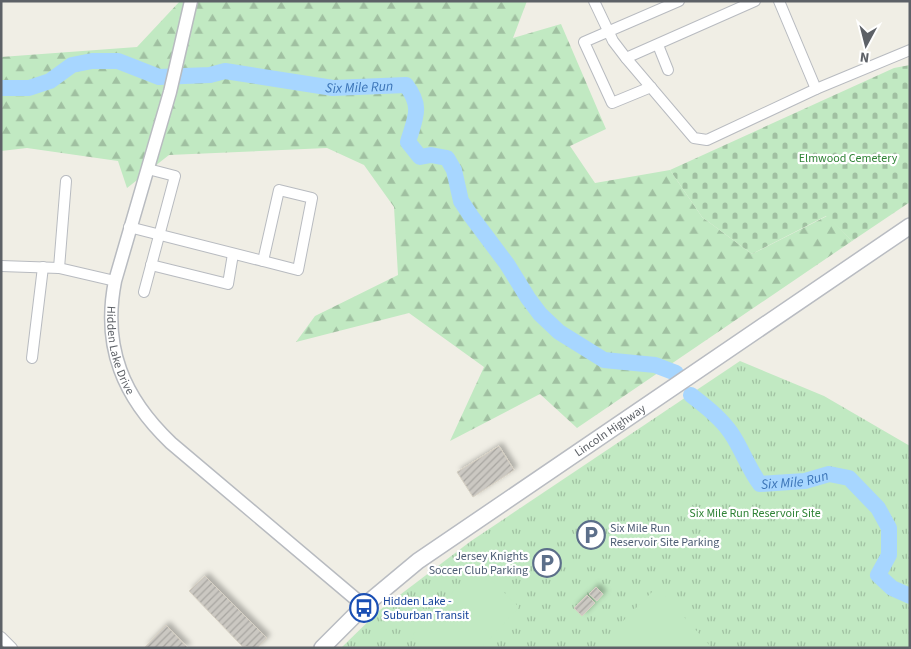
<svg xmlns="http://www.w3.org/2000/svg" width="911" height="649" font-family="'Source Sans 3',sans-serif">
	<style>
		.forest { fill: url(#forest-firs) }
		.cemetery { fill: url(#cemetery-stones) }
		.park { fill: url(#park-tufts) }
		.pitch { fill: #c1e9c2 }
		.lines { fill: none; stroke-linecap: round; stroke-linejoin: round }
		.river { stroke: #a7d6ff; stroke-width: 16 }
		.building { fill: url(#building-hatch); stroke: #d6d0c3; filter: url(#shadow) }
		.minor-casing { stroke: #b8bbc0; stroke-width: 12 }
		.tertiary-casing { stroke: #b8bbc0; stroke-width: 15 }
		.secondary-casing { stroke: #b9bcc2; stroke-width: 18 }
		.minor { stroke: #fff; stroke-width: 10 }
		.tertiary { stroke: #fff; stroke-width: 12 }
		.secondary { stroke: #fff; stroke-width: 15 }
		.labels { text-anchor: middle; stroke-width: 4.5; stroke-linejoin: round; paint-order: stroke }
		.park-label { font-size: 12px; fill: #308336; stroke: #fff }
		.street-label { font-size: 12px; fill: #5d6167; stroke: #fff }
		.service-label { font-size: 12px; fill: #4e5e75; stroke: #fff; text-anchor: start }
		.transit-label { font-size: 12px; fill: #164399; stroke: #fff; text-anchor: start }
		.water-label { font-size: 14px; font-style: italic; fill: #3c75b8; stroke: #fff }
	</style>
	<defs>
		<pattern id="forest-firs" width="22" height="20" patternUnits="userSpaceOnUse" patternTransform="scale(1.25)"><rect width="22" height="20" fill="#c1e9c2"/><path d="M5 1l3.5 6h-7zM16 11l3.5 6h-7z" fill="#a0c0a1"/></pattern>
		<pattern id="cemetery-stones" width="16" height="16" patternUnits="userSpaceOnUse" patternTransform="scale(1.25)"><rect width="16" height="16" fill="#c1e9c2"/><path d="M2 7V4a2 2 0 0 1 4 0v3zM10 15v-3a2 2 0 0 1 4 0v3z" fill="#a0c0a1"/></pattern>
		<pattern id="park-tufts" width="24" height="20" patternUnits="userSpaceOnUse" patternTransform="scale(1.25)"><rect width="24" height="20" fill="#c1e9c2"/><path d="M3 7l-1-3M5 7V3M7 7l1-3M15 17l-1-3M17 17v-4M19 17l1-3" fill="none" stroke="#a0c0a1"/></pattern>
		<pattern id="building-hatch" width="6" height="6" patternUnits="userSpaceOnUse" patternTransform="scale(1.25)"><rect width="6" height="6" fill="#cbc8c2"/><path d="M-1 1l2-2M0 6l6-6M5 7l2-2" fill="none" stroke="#a8a6a1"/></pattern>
		<filter id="shadow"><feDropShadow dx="3.5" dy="-3.5" stdDeviation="2.5" flood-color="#0004"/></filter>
	</defs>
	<rect width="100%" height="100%" fill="#f0eee5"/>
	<path class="forest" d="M180 1H527L513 38 561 24 606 129 570 146 595 183 670 170 702 217 752 254 827 216 852 241 577 428 540 394 450 441 484 367 409 313 296 342 315 316 398 275 394 207 364 165 327 148 169 155 127 188 118 161 27 148 1 151V57L137 47Z"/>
	<path class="cemetery" d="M910 65V202L852 241 826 216 752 254 702 217 670 170 894 68Z"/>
	<path class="park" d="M740 361 824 396 910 446V648H341L380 610 471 541Z"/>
	<g class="pitch">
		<path d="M477 566 519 607 481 648H423L411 637Z"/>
		<path d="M657 587 712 648H600L598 646Z"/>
	</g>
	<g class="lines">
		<g class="river">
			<path id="s1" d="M1 88H29L50 81 72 65 92 61H118L159 77 210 75 225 71 333 88 406 85C423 107 415 118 408 142L420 157 431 155 447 158 454 170 461 201 471 216 507 264 528 298 540 314 559 332 604 360 655 365 676 373"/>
			<path id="s2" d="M691 395C705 406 721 418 731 433 742 449 748 468 760 484L805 481 829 474 849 478 878 508 889 528V555L878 575 892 588 910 596"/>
		</g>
	</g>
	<g class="building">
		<path d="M499 446 514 470 473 497 457 472Z"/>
		<path d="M205 576 267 638 257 648 242 646 189 591Z"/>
		<path d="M596 587 603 594 597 601 589 594Z"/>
		<path d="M587 595 595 603 582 616 574 608Z"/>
		<path d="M166 625 188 648H144Z"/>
	</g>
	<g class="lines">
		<defs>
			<g id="minor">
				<path d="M594 1 613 41 626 58 755 1"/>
				<path d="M779 1 816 89"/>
				<path d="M658 45 668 70"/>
				<path d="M626 58 694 138 707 140 816 89 910 50"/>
				<path d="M651 87 612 103 584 42 679 1"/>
				<path d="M279 190 312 198 298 270 263 261Z"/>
				<path d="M129 227 263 261"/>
				<path d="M151 265 228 284 233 254"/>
				<path d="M1 266 59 268 115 281"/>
				<path d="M59 268 66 181"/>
				<path d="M144 292 175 176 148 169"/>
				<path d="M32 358 43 267"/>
				<path d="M1 637 12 648"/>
			</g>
			<g id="tertiary">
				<path id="s3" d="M191 1 170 92 115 281C102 347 123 397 171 443L364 606"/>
			</g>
			<g id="secondary">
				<path id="s4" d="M322 648 364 606 418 561 910 226"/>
			</g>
		</defs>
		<use href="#minor" class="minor-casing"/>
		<use href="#tertiary" class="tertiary-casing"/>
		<use href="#secondary" class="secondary-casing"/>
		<use href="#minor" class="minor"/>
		<use href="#tertiary" class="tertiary"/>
		<use href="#secondary" class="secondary"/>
	</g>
	<defs>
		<symbol id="parking-ring" viewBox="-11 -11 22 22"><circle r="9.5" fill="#fff" stroke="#5c6f8a" stroke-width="1.5"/><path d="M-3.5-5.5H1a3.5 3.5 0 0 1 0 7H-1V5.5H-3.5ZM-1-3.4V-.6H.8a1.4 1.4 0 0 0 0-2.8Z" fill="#5c6f8a"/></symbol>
		<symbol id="bus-ring" viewBox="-11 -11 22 22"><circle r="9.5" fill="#fff" stroke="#1a4fb4" stroke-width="1.5"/><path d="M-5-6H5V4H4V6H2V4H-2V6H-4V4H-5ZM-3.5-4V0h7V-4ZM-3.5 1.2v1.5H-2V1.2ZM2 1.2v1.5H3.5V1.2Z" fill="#1a4fb4"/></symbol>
	</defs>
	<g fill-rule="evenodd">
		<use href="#parking-ring" x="575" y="519" width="32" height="32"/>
		<use href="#parking-ring" x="531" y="547" width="32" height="32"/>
		<use href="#bus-ring" x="348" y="592" width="32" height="32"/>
	</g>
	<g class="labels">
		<g class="park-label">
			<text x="848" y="162">Elmwood Cemetery</text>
			<text x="755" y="517">Six Mile Run Reservoir Site</text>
		</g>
		<g class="street-label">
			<text dy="4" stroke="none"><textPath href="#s3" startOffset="361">Hidden Lake Drive</textPath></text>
			<text dy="4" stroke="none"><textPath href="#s4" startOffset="362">Lincoln Highway</textPath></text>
		</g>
		<g class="service-label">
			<text x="610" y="532">Six Mile Run<tspan x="610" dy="14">Reservoir Site Parking</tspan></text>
			<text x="528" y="560" text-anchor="end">Jersey Knights<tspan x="528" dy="14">Soccer Club Parking</tspan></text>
		</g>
		<g class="transit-label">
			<text x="383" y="605">Hidden Lake -<tspan x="383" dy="14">Suburban Transit</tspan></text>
		</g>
		<g class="water-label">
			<text dy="5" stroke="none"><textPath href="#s1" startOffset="370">Six Mile Run</textPath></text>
			<text dy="5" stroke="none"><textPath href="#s2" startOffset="149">Six Mile Run</textPath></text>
		</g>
	</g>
	<rect width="911" height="649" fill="none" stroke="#5d6167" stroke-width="5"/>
	<g transform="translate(866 45) rotate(187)" stroke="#ffffff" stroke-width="4" paint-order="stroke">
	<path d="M0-4L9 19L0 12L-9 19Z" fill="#5d6167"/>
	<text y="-8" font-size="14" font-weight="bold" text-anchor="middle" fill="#5d6167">N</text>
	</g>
</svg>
